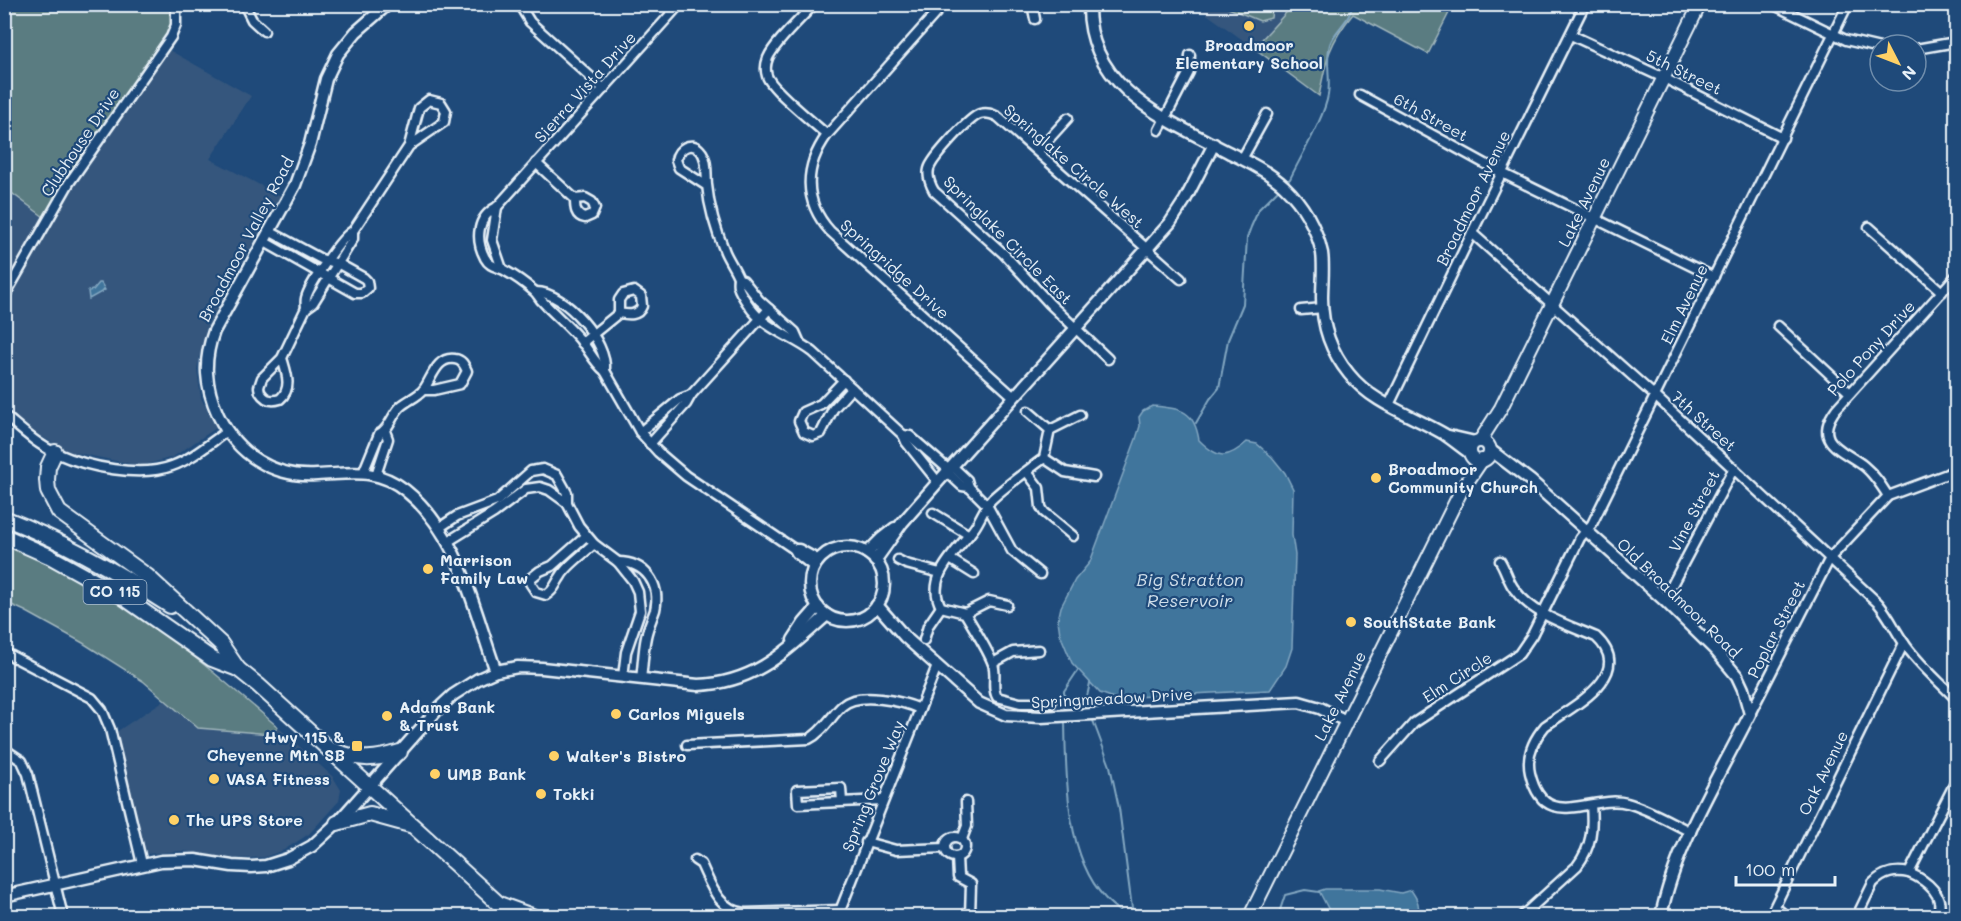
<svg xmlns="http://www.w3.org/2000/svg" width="1961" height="921" font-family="Mali,sans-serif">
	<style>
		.built { fill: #34567d }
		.green { fill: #5a7c81; stroke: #a1b6bc; stroke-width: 1.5 }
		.water { fill: #40759c; stroke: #83a7c1; stroke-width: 1.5 }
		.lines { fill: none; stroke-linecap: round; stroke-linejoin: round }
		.stream { stroke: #83a7c1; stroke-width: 2 }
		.minor-casing { stroke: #e8f1f8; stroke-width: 13 }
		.tertiary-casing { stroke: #e8f1f8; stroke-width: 15 }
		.secondary-casing { stroke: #e8f1f8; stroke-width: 16 }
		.trunk-casing { stroke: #e8f1f8; stroke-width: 18 }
		.minor { stroke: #1f4a7a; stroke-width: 8 }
		.tertiary { stroke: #1f4a7a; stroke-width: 10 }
		.secondary { stroke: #1f4a7a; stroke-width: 12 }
		.trunk { stroke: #1f4a7a; stroke-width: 14 }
		.poi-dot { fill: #ffd166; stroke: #1f4a7a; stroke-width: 2 }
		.labels { text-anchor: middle; stroke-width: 4.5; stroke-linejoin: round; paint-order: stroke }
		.shield { fill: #1f4a7a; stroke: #acbfd2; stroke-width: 1.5 }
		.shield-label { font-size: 15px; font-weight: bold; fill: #e8f1f8 }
		.poi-label { font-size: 16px; font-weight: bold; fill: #e8f1f8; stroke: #1f4a7a; text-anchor: start }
		.street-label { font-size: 16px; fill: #e8f1f8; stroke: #1f4a7a }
		.water-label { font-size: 18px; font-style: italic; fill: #cfdeea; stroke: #1f4a7a }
	</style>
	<rect width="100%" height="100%" fill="#1f4a7a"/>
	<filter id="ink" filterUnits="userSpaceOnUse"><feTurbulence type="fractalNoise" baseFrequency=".0167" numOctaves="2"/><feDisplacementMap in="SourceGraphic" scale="12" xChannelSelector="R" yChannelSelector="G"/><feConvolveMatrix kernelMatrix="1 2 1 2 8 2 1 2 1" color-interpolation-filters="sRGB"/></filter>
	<g filter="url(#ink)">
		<g class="built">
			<path d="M1194 5H1293L1254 48Z"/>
			<path d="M169 50 251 96 210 159 281 196 274 205 206 329 197 369 201 398 216 428 173 457 141 466 67 451 33 432 5 409V312L10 302 4 298V188L53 224 75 183Z"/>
			<path d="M166 699 198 728 271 734 278 727 333 777 341 790 339 801 309 834 284 850 265 857 236 859 183 851 147 854 144 852 116 732Z"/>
		</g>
		<g class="green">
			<path d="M5 5H172V22L167 34 65 180 44 217 5 188Z"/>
			<path d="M1221 5H1284L1272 8 1271 18 1260 21Z"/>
			<path d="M1293 5V4L1453 5 1428 54 1353 14C1329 43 1326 60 1319 96L1254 48Z"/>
			<path d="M5 544C48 564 91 584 130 610 183 645 230 686 278 727L271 734 198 728 143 681 83 643 25 611 5 602Z"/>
		</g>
		<g class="water">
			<path d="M99 283H101L105 290 89 299 88 291 93 290Z"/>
			<path d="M1152 406C1181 409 1194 409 1199 440 1218 459 1227 460 1247 442L1257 444 1272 457 1285 473 1293 489 1292 535 1295 555 1292 648 1286 666 1270 690 1114 698 1100 693 1072 663 1060 634 1058 620 1061 607 1075 580 1090 562 1136 439 1140 426 1139 417 1143 411Z"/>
			<path d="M1325 889H1380L1401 893 1411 890C1417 898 1421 906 1418 916H1332L1319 891Z"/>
		</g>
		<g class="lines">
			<g class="stream">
				<path d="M1286 182 1290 179C1300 158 1325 116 1328 95 1331 78 1325 60 1330 44 1335 29 1352 20 1352 4"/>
				<path d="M1196 423 1210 399 1219 388 1228 340 1243 304 1247 238 1251 227 1259 209 1280 188"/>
				<path d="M1089 709 1086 701 1090 683"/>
				<path d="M1065 711 1064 691 1078 670"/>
				<path d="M1092 718 1110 766 1119 808 1133 916"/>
				<path d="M1065 720C1066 775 1065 855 1105 898 1111 905 1119 911 1126 916"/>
				<path d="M1278 916 1285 895 1305 890 1319 892"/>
			</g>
			<defs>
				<g id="minor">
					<path d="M244 4 252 20 264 31"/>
					<path d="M519 4 530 22 604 89"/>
					<path d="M666 4 673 11"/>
					<path d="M680 4 497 207C477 217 475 239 485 258 490 267 496 266 504 270 513 275 526 284 534 291 538 294 539 299 543 302 556 316 570 327 582 342 590 352 595 363 605 371L640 432 658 452 686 476 794 549 796 553 814 567"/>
					<path d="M814 4C802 18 775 42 768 58 766 63 765 70 767 76 771 89 814 123 827 135"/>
					<path d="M944 4 827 135C804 167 803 201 830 231L1014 397"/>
					<path d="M1032 4 1035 19"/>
					<path d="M1772 4 1846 40 1880 48"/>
					<path d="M1571 35 1664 78 1783 138"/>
					<path d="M1916 49 1956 42"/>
					<path d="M1360 95 1502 173 1714 277"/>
					<path d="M1159 130 1189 72 1190 55"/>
					<path d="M1038 151 1068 118"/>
					<path d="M1242 159 1267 114"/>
					<path d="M536 163 575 199C575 208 575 216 585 218L592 215 595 208 592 202 585 198 575 199"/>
					<path d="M707 186 679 168 676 160C678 149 691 140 700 150 708 158 706 175 707 185 709 207 717 233 725 252 729 261 735 269 738 277 738 280 737 283 738 286 740 294 748 304 752 310 768 330 793 337 813 352L903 435 910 436 949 470"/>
					<path d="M497 207 492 240 502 269"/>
					<path d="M1869 227 1942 292"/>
					<path d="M1472 233 1655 396 1878 603C1889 616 1895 630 1904 643 1918 664 1939 681 1956 699"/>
					<path d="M263 241 355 293H362L368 288 367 281 364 278 339 264 321 259 269 231"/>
					<path d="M738 279 743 280 759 300 795 332 799 341"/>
					<path d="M536 292C565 292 608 342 605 371"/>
					<path d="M4 297 69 183 171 37 176 25V4"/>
					<path d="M306 308C306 305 305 302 306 298 309 286 342 235 353 231L409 146 419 108 429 100 441 103 446 111 444 122 409 146"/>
					<path d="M1301 310 1323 308"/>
					<path d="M1778 326 1850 393"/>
					<path d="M582 343 619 313C629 315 638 316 642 306L641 296 634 291 623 294 619 300V313"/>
					<path d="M282 358C286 372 293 388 280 399 271 402 265 400 260 392L259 387 262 378 282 358 306 308 313 303 353 239V231"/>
					<path d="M1108 359 1050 304 1004 254 934 191C930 184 927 177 929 169 932 158 970 117 980 114 987 112 992 114 998 117L1181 279"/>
					<path d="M844 380 821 404 803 412 799 421 804 432 813 436 821 433 833 409 852 388"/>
					<path d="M1389 405 1472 233 1585 4"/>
					<path d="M1028 411 1050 430 1044 458C1027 471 1008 484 992 499 985 506 981 518 975 527 959 550 924 576 941 607L965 613C973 627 988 650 993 664 997 675 991 687 997 697L1020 703H1051"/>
					<path d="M4 415C21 429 36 444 56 453 87 467 140 478 172 466 192 459 210 443 226 432"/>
					<path d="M1050 430 1080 415"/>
					<path d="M640 432 680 399 691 395"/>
					<path d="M903 435 906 442 938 482"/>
					<path d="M650 444 686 404 691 395 769 309"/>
					<path d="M1044 458 1065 472 1094 477"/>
					<path d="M952 466 967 480 969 487 987 505 1012 551 1040 574"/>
					<path d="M947 472 962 486 969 487"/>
					<path d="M1027 472 1039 488 1041 507 1044 512 1073 536"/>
					<path d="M363 473 379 434C390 429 392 414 401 406 408 400 419 396 424 389 432 378 437 356 455 359 462 360 464 365 467 371L460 384 434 390H423"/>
					<path d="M376 475 388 439 385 431"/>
					<path d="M1888 496C1881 485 1874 474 1864 466 1844 450 1811 443 1836 409L1956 276"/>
					<path d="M933 513 969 535"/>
					<path d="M439 528 457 516 497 501 531 471 543 469 557 475 567 493V503L579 526 594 544 618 562 633 581 638 592 640 611 626 652 623 677"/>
					<path d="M586 536 552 566 540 571 531 578 530 583 536 592 546 595C555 590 555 584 561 576 567 565 585 553 594 544"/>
					<path d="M447 542 494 513 526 489 540 487 549 490 567 503"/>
					<path d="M794 549H799L819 560"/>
					<path d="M950 559 974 574"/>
					<path d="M898 560 906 564 940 573"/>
					<path d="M1500 561C1506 570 1508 582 1515 590 1533 615 1568 625 1596 637 1637 675 1571 707 1545 726 1533 740 1526 755 1530 773 1544 834 1590 794 1627 803 1649 809 1670 822 1691 832"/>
					<path d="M618 562C645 562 661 584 655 610 652 619 648 627 646 637 643 651 643 665 641 679"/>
					<path d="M1664 600 1734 468"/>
					<path d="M965 613 989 601 1007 605"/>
					<path d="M924 640 928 626 941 607"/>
					<path d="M4 652 92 698 102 710 110 729 142 864"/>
					<path d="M993 663 1013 652 1039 650"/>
					<path d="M1750 714 1830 558 1888 496 1947 474 1956 468"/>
					<path d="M687 745 809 739C823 732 831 716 842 706 858 691 902 701 920 709"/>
					<path d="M4 749 22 761 28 774 63 916"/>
					<path d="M1380 761 1414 723 1519 654 1532 635 1580 538 1592 524 1848 4"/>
					<path d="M842 802 841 788 797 790 798 804 883 800"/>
					<circle cx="955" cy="847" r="10"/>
					<path d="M962 839 967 826 966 802"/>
					<path d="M866 842 896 850 945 848"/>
					<path d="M957 857 958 877 971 884 970 916"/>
					<path d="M695 860 701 864C711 885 718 910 745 913L840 910"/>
					<path d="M1909 873C1926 880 1947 896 1937 916"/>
					<path d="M1775 907 1786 916"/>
					<path d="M838 916 937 666"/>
					<path d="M1522 916 1577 866C1592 846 1593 829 1591 805"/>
					<path d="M1770 916 1904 643"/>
					<path d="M1857 916 1873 883C1884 872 1895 870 1909 873L1956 781"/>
				</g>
				<g id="tertiary">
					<path d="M388 4 356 32 338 54 326 79 310 144 295 185 214 331C203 361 205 386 218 415 237 454 273 478 317 475 350 474 376 467 405 490 460 534 473 608 496 671"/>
					<path d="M1089 4C1087 89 1167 120 1230 153 1249 162 1269 172 1284 186 1303 204 1316 227 1322 253 1324 267 1322 283 1322 298 1322 326 1331 352 1349 374 1373 404 1412 415 1444 434 1453 440 1461 447 1470 453"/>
					<path d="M1449 436 1475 442"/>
					<path d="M1489 449 1531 481 1664 600 1716 651 1737 676 1743 689 1750 714C1718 778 1675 846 1661 916"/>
					<circle cx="847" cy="584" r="37"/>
					<path d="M867 553 881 539 895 528"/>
					<path d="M875 561 902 523 938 482 1170 223 1185 200 1214 144"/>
					<path d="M877 605 905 637 979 703 1006 715 1041 717 1299 702 1320 708 1346 721"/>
					<path d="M793 640 804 623 818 607"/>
					<path d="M4 896 161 861 195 860 232 866 251 867 266 866 288 859 312 846 337 823 439 708 453 695 478 679 496 671 518 667 542 668 698 685C756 683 786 651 827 615"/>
				</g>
				<g id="secondary">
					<path d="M1480 441 1501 408 1697 10 1702 4"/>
					<circle cx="1480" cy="451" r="10"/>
					<path d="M1250 916 1461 491 1482 460"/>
				</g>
				<g id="trunk">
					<path d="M55 452 48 467 47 480 48 491 59 512 147 576 221 644 238 669"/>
					<path d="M4 518C63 541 118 572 170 606"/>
					<path d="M4 536 49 556 123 597 212 659 238 669 258 685 499 904 507 916"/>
					<path d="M332 750C359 760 372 761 400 752"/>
					<path d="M337 823 370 814 410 825"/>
					<path d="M499 904 532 916"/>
				</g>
			</defs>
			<use href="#minor" class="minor-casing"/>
			<use href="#tertiary" class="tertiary-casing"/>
			<use href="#secondary" class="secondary-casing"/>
			<use href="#trunk" class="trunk-casing"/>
			<use href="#minor" class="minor"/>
			<use href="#tertiary" class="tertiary"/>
			<use href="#secondary" class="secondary"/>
			<use href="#trunk" class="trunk"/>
		</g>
	</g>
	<g class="poi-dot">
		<circle cx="1249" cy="26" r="6"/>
		<circle cx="1376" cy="478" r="6"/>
		<circle cx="428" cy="569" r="6"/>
		<circle cx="1351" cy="622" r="6"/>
		<circle cx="616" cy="714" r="6"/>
		<circle cx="387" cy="716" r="6"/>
		<rect x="351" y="740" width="12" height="12" rx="3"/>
		<circle cx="554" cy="756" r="6"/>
		<circle cx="435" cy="774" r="6"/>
		<circle cx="214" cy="779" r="6"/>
		<circle cx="541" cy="794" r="6"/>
		<circle cx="174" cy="820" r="6"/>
	</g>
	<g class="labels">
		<rect class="shield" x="83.5" y="580" width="63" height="24" rx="4.5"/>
		<g class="shield-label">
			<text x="115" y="597">CO 115</text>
		</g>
		<g class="poi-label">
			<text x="1249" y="51" text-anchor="middle">Broadmoor<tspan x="1249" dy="18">Elementary School</tspan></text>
			<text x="1388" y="475">Broadmoor<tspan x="1388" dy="18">Community Church</tspan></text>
			<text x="440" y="566">Marrison<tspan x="440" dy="18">Family Law</tspan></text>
			<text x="1363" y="628">SouthState Bank</text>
			<text x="399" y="713">Adams Bank<tspan x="399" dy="18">&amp; Trust</tspan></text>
			<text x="628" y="720">Carlos Miguels</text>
			<text x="345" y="743" text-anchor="end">Hwy 115 &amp;<tspan x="345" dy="18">Cheyenne Mtn SB</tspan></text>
			<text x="566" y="762">Walter's Bistro</text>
			<text x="447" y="780">UMB Bank</text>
			<text x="226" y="785">VASA Fitness</text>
			<text x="553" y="800">Tokki</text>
			<text x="186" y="826">The UPS Store</text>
		</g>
		<g class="street-label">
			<text transform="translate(1684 72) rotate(26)" y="6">5th Street</text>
			<text transform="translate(585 87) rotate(-48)" y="6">Sierra Vista Drive</text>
			<text transform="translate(1431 117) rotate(29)" y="6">6th Street</text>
			<text transform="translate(80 142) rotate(-56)" y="6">Clubhouse Drive</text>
			<text transform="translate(1074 166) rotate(41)" y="6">Springlake Circle West</text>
			<text transform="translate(1473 198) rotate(-64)" y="6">Broadmoor Avenue</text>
			<text transform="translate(1584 202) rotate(-64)" y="6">Lake Avenue</text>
			<text transform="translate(246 239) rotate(-62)" y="6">Broadmoor Valley Road</text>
			<text transform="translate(1008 240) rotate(45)" y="6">Springlake Circle East</text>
			<text transform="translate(895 269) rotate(42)" y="6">Springridge Drive</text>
			<text transform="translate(1684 304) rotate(-64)" y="6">Elm Avenue</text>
			<text transform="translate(1871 348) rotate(-48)" y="6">Polo Pony Drive</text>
			<text transform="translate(1704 421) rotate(42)" y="6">7th Street</text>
			<text transform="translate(1694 511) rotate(-62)" y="6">Vine Street</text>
			<text transform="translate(1679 598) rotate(44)" y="6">Old Broadmoor Road</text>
			<text transform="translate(1776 629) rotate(-63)" y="6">Poplar Street</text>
			<text transform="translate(1457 677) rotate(-33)" y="6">Elm Circle</text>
			<text transform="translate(1340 696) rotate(-64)" y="6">Lake Avenue</text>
			<text transform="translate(1112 698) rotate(-3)" y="6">Springmeadow Drive</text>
			<text transform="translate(1823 773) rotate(-64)" y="6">Oak Avenue</text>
			<text transform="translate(873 786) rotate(-68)" y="6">Spring Grove Way</text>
		</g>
		<g class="water-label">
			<text x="1190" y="586">Big Stratton<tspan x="1190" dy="21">Reservoir</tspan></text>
		</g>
	</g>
	<rect width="1961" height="921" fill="none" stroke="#1f4a7a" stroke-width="24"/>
	<rect x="12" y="12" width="1937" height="897" fill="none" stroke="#e8f1f8" stroke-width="2" filter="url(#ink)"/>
	<g transform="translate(1898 63) rotate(132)"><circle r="28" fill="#1f4a7a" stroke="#6f8dac" stroke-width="1.5"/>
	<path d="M0-4.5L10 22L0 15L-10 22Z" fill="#ffd166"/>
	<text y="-9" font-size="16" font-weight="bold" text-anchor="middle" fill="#e8f1f8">N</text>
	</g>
	<path d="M1736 876v9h99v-9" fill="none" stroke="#e8f1f8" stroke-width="3"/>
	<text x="1745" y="876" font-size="18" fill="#e8f1f8" stroke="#1f4a7a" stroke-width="4.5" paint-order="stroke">100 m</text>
</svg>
